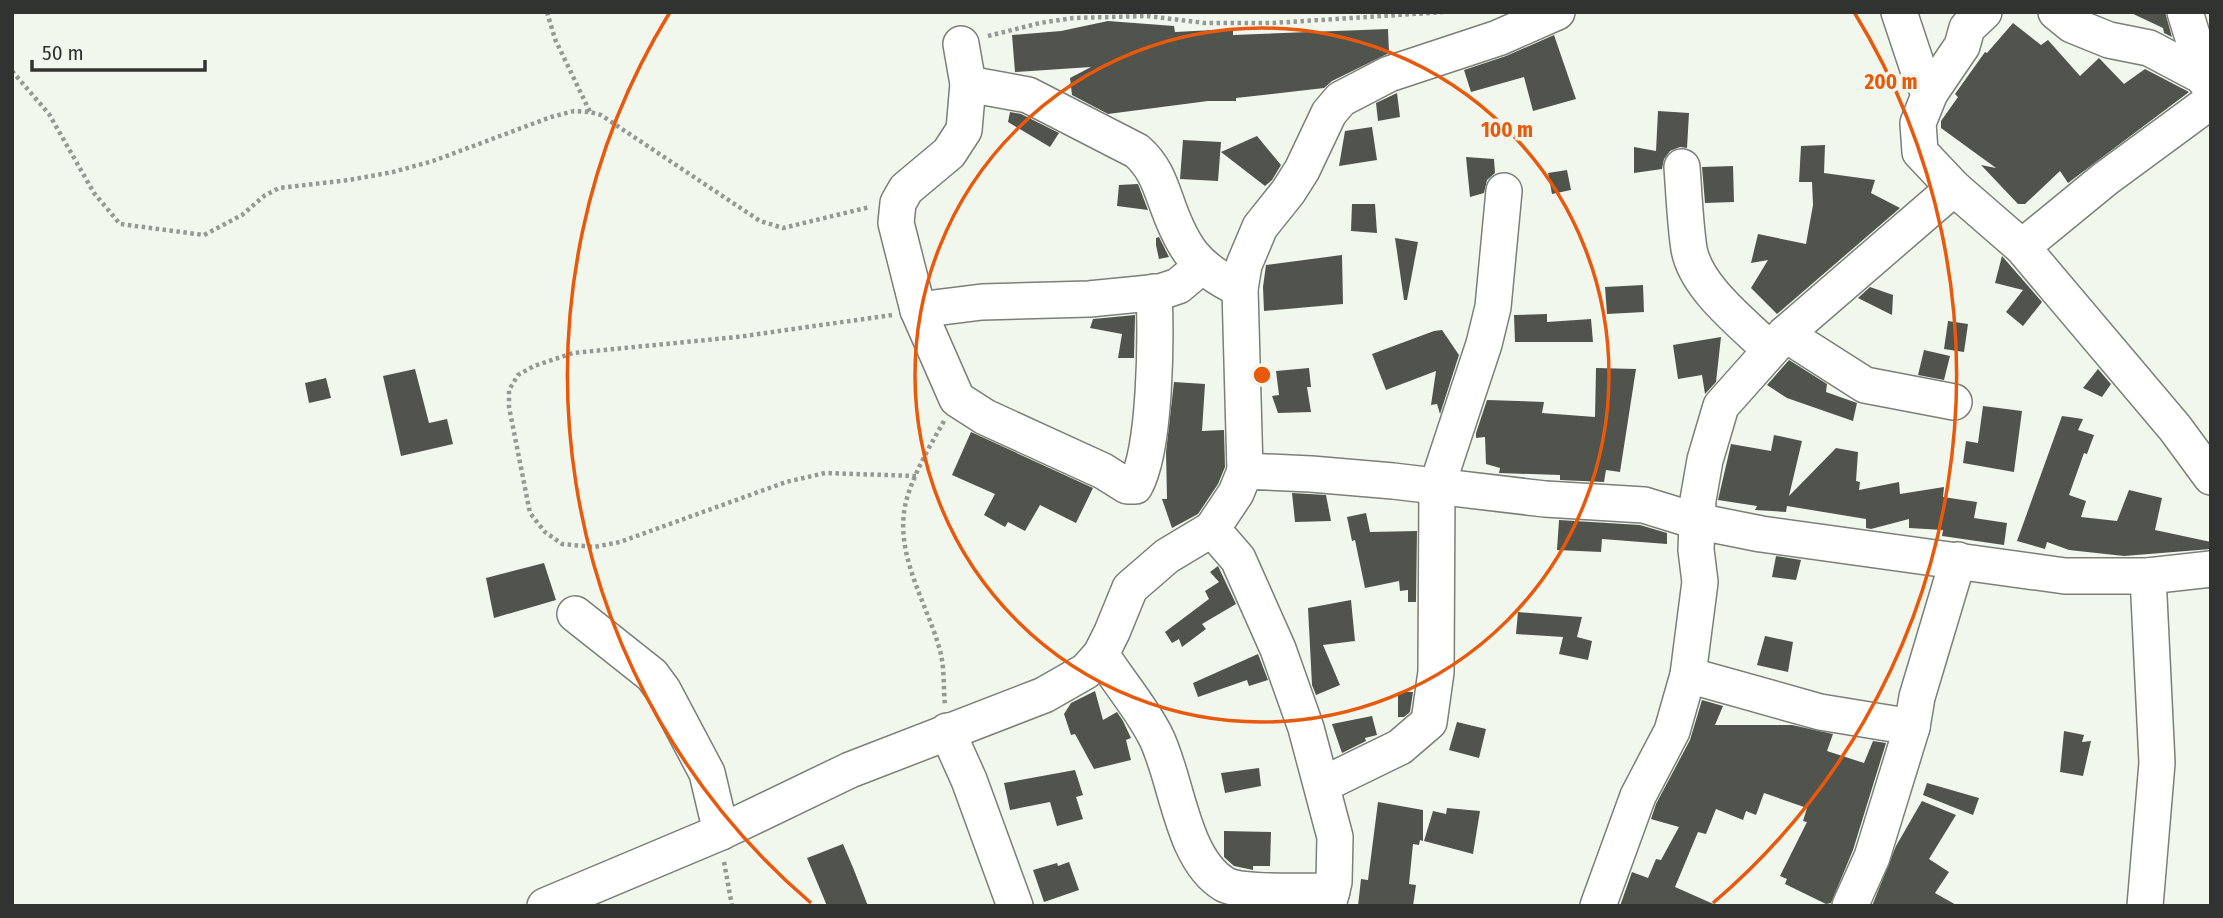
<svg xmlns="http://www.w3.org/2000/svg" width="2223" height="918" font-family="'Fira Sans Condensed',sans-serif">
	<style>
		.building { fill: #50544d }
		.lines { fill: none; stroke-linecap: round; stroke-linejoin: round }
		.minor-casing { stroke: #7a7f77; stroke-width: 38 }
		.path { stroke: #959993; stroke-width: 4.5; stroke-dasharray: 3.5 3.5; stroke-linecap: butt }
		.minor { stroke: #fff; stroke-width: 35 }
		.ring { fill: none; stroke: #e8590c; stroke-width: 3.5 }
		.centre { fill: #e8590c; stroke: #f2f7ee; stroke-width: 3.5 }
		.ring-label { font-size: 21px; text-anchor: middle; font-weight: bold; fill: #e8590c; stroke: #f2f7ee; stroke-width: 7; stroke-linejoin: round; paint-order: stroke }
	</style>
	<rect width="100%" height="100%" fill="#f2f7ee"/>
	<g class="building">
		<path d="M2129 12H2165L2172 37 2164 33 2163 28Z"/>
		<path d="M1108 21 1174 26 1175 32 1233 29V35L1388 29 1389 53 1332 81 1324 88 1236 98V101H1208L1108 114 1072 95 1070 78 1091 67 1015 72 1012 35 1061 31Z"/>
		<path d="M2013 23 2041 45 2048 40 2080 76 2099 58 2124 84 2145 69 2189 92 2068 183 2060 171 2025 204H2018L1981 165 1996 168 1941 128V121L1958 97 1955 94 1985 52 1987 53Z"/>
		<path d="M1554 35 1576 99 1533 111 1524 77 1471 92 1464 70 1506 56Z"/>
		<path d="M1397 93 1400 117 1378 121 1376 103Z"/>
		<path d="M1658 111 1689 113 1687 148 1680 147 1670 151 1664 159 1662 169 1634 173V147L1656 151Z"/>
		<path d="M1010 112 1021 114 1059 133 1050 147 1008 122Z"/>
		<path d="M1372 127 1377 160 1339 166 1345 131Z"/>
		<path d="M1257 136 1281 165 1272 180 1265 186 1221 152Z"/>
		<path d="M1183 140 1221 142 1218 181 1180 179Z"/>
		<path d="M1825 145 1824 173 1875 180 1871 193 1900 208 1777 314 1751 288 1768 260 1751 263 1758 234 1806 244 1813 205 1812 182H1799L1801 146Z"/>
		<path d="M1466 157 1494 159 1495 173 1487 180 1484 193 1470 197Z"/>
		<path d="M1733 166 1734 202 1705 203 1702 167Z"/>
		<path d="M1567 170 1571 190 1552 194 1548 173Z"/>
		<path d="M1138 184 1148 210 1117 206 1119 185Z"/>
		<path d="M1352 204H1375L1377 233 1351 231Z"/>
		<path d="M1159 237 1169 257 1159 259 1156 245V238Z"/>
		<path d="M1395 238 1418 242 1407 300H1404Z"/>
		<path d="M1342 255 1343 304 1264 311 1263 287 1266 265Z"/>
		<path d="M2002 256 2042 302 2023 326 2006 312 2023 290 1995 283Z"/>
		<path d="M1643 285 1644 312 1607 314 1605 287Z"/>
		<path d="M1870 287 1893 295 1892 315 1858 298Z"/>
		<path d="M1547 314V322L1591 319 1593 342H1515L1514 315Z"/>
		<path d="M1135 315 1134 358H1118L1122 334 1090 328 1093 319Z"/>
		<path d="M1948 321 1968 324 1964 352 1944 349Z"/>
		<path d="M1442 330 1459 355 1440 414 1437 404 1431 405 1436 371 1386 390 1372 354 1434 331Z"/>
		<path d="M1721 337 1716 382 1705 394 1702 375 1678 379 1673 345Z"/>
		<path d="M1924 350 1950 356 1944 380 1918 375Z"/>
		<path d="M1789 360 1827 384 1826 392 1857 403 1853 421 1787 398 1767 385Z"/>
		<path d="M1309 368 1311 387H1307L1311 412 1278 413 1272 396 1279 395 1276 371Z"/>
		<path d="M1596 368 1636 369 1620 472 1606 470 1604 482 1560 480V475L1499 473 1500 468 1486 464 1485 437 1476 438V433L1487 400 1544 402 1542 413 1595 417Z"/>
		<path d="M415 369 429 423 447 419 453 444 401 456 383 376Z"/>
		<path d="M2098 369 2111 384 2102 397 2083 388Z"/>
		<path d="M326 378 331 398 309 403 305 383Z"/>
		<path d="M1174 382 1205 384 1202 431 1224 430 1225 467 1218 484 1198 514 1172 528 1162 499H1167L1166 452Z"/>
		<path d="M1983 406 2022 411 2014 472 1963 463 1966 441 1978 443Z"/>
		<path d="M2062 416 2083 419 2078 430 2094 435 2087 454 2084 453 2069 495 2086 501 2081 517 2117 521 2129 490 2162 498 2155 530 2211 542V549L2124 556 2069 550 2047 542 2045 549 2017 541Z"/>
		<path d="M971 432 1093 488 1076 523 1040 505 1025 531 1008 522 1005 527 984 515 995 494 952 475Z"/>
		<path d="M1774 435 1802 441 1789 496 1836 448 1858 452 1856 481 1860 482 1859 490 1899 482 1900 494 1944 487 1943 497 1977 502 1974 518 2007 523 2004 545 1942 536 1943 530 1909 528V519L1871 529 1866 528V519L1787 506 1786 512 1755 510 1757 506 1718 500 1731 444 1771 451Z"/>
		<path d="M1292 493 1326 495 1331 521 1295 522Z"/>
		<path d="M1366 513 1370 532 1417 531 1416 602H1408V590L1400 591 1399 581 1365 588 1355 540 1352 541 1347 517Z"/>
		<path d="M1559 520 1640 525 1667 533V544L1602 539 1601 552 1557 550Z"/>
		<path d="M1776 556 1801 560 1796 580 1772 577Z"/>
		<path d="M544 563 556 600 494 618 486 578Z"/>
		<path d="M1218 566 1236 604 1202 624 1206 629 1182 647 1179 639 1172 643 1165 632 1209 599 1205 591 1219 582 1210 572Z"/>
		<path d="M1351 600 1355 641 1323 645 1340 685 1316 695 1312 685 1308 608Z"/>
		<path d="M1518 612 1582 617 1577 637 1592 641 1588 660 1559 654 1563 637 1516 634Z"/>
		<path d="M1765 636 1793 642 1788 672 1757 665Z"/>
		<path d="M1258 654 1268 680 1249 686 1247 680 1198 697 1193 683Z"/>
		<path d="M1095 691 1103 720 1117 712 1123 721 1131 738 1126 740 1131 760 1094 769 1075 734 1071 735 1064 714 1071 703Z"/>
		<path d="M1398 692H1413L1410 712 1404 717H1398Z"/>
		<path d="M1702 700 1723 706 1715 725H1792L1833 734 1827 751 1864 763 1873 741 1886 743 1853 850 1831 903 1826 904 1785 884 1787 879 1780 876 1807 822 1803 821 1807 808 1764 793 1756 815 1746 811 1743 820 1716 809 1706 834 1698 832 1675 887 1718 906H1620L1632 872 1648 878 1656 859 1661 860 1679 827 1651 819 1656 804 1690 740Z"/>
		<path d="M1372 716 1377 735 1365 738 1366 741 1342 753 1332 724Z"/>
		<path d="M1457 722 1486 729 1479 758 1449 750Z"/>
		<path d="M2064 731 2084 735 2082 742 2091 741 2083 776 2060 772Z"/>
		<path d="M1259 768 1261 786 1225 793 1221 773Z"/>
		<path d="M1075 770 1083 795 1076 797 1083 819 1057 826 1050 802 1010 810 1004 783Z"/>
		<path d="M1927 783 1979 798 1973 815 1923 795Z"/>
		<path d="M1922 801 1956 815 1929 859 1949 872 1935 893 1958 906H1872L1896 846Z"/>
		<path d="M1378 802 1423 810V841L1420 840 1419 845 1413 844 1409 884 1416 885 1413 906H1358L1361 879 1368 880Z"/>
		<path d="M1447 808 1480 811 1473 854 1424 841 1433 811 1446 814Z"/>
		<path d="M1224 831 1271 832 1270 866H1253V870L1234 866 1224 857Z"/>
		<path d="M843 844 854 870 868 906H827L807 858Z"/>
		<path d="M1069 862 1079 890 1044 902 1033 870 1057 863 1058 866Z"/>
	</g>
	<g class="lines">
		<defs>
			<g id="minor">
				<path d="M1899 12 1921 78 1930 93 1918 123 1920 152 1954 188 2022 247 2175 428 2211 477"/>
				<path d="M2056 12 2072 25 2109 40 2149 48 2202 76 2211 88"/>
				<path d="M2185 12 2197 51 2202 76"/>
				<path d="M961 44 968 84 964 130 949 153 906 189 898 203 896 223 918 310 957 399 985 417 1103 471 1127 486H1135C1156 449 1156 337 1154 292"/>
				<path d="M968 84 1028 95 1137 151C1153 165 1159 181 1166 201 1182 247 1195 268 1240 289"/>
				<path d="M1930 93 1962 46 1967 28 1984 12"/>
				<path d="M1682 167C1684 194 1685 222 1689 249 1696 288 1743 323 1770 350"/>
				<path d="M2022 247 2105 179 2211 101"/>
				<path d="M918 310 982 302 1089 299 1160 292 1178 286 1202 266"/>
				<path d="M1785 334 1865 385 1954 402"/>
				<path d="M1245 471 1240 289 1244 265 1260 227 1288 192 1302 170 1329 113 1341 99 1389 74 1498 38 1557 12"/>
				<path d="M1212 529 1238 559 1278 649 1306 728 1335 837 1334 882 1328 906"/>
				<path d="M575 614 652 675 663 690 707 773 721 832"/>
				<path d="M1101 654C1118 681 1140 706 1155 735 1177 777 1181 858 1224 884 1241 894 1309 891 1332 891"/>
				<path d="M1688 675 1820 712 1912 727"/>
				<path d="M947 731 969 780 1015 906"/>
				<path d="M1322 785 1400 747 1429 722 1436 672 1437 486 1484 344 1493 307 1504 191"/>
				<path d="M545 906 721 832 850 770 1044 695 1086 671 1101 654 1112 632 1130 588 1167 556 1212 529 1236 493 1245 471 1311 474 1393 481 1545 499 1644 505 1696 521 1761 534 2065 576H2148L2211 569"/>
				<path d="M1598 906 1638 796 1672 731 1688 675 1700 582 1696 550 1698 500 1705 460 1721 406 1785 334 1954 188"/>
				<path d="M1850 906 1872 857 1912 727 1917 697 1958 560"/>
				<path d="M2145 906 2157 763 2148 576"/>
			</g>
		</defs>
		<use href="#minor" class="minor-casing"/>
		<g class="path">
			<path d="M547 12 555 39 590 112"/>
			<path d="M988 36 1040 23 1073 18 1147 16 1205 23H1273L1445 12"/>
			<path d="M12 71 49 114 94 193 120 224 204 235 242 215 264 196 279 188 349 180 393 172 433 161 551 117 574 111 590 112 601 115 760 221 783 228 870 207"/>
			<path d="M892 315 737 337 573 353 534 366 518 375 509 390V407L530 513 545 532 562 544 594 547 620 542 786 482 825 473 916 476"/>
			<path d="M944 421C930 446 915 471 907 498 892 550 925 599 939 647 945 666 943 686 945 705"/>
			<path d="M724 862 732 906"/>
		</g>
		<use href="#minor" class="minor"/>
	</g>
	<g class="ring">
		<circle cx="1262" cy="375" r="347"/>
		<path d="M811 903A694 694 0 0 1 670 12M1854 12A694 694 0 0 1 1713 903"/>
	</g>
	<circle cx="1262" cy="375" r="10" class="centre"/>
	<g class="ring-label">
		<text x="1891" y="89">200 m</text>
		<text x="1507" y="137">100 m</text>
	</g>
	<rect width="2223" height="918" fill="none" stroke="#313330" stroke-width="28"/>
	<path d="M32 60v10h173v-10" fill="none" stroke="#313330" stroke-width="3.5"/>
	<text x="42" y="60" font-size="21" fill="#313330" stroke="#f2f7ee" stroke-width="5" paint-order="stroke">50 m</text>
</svg>
